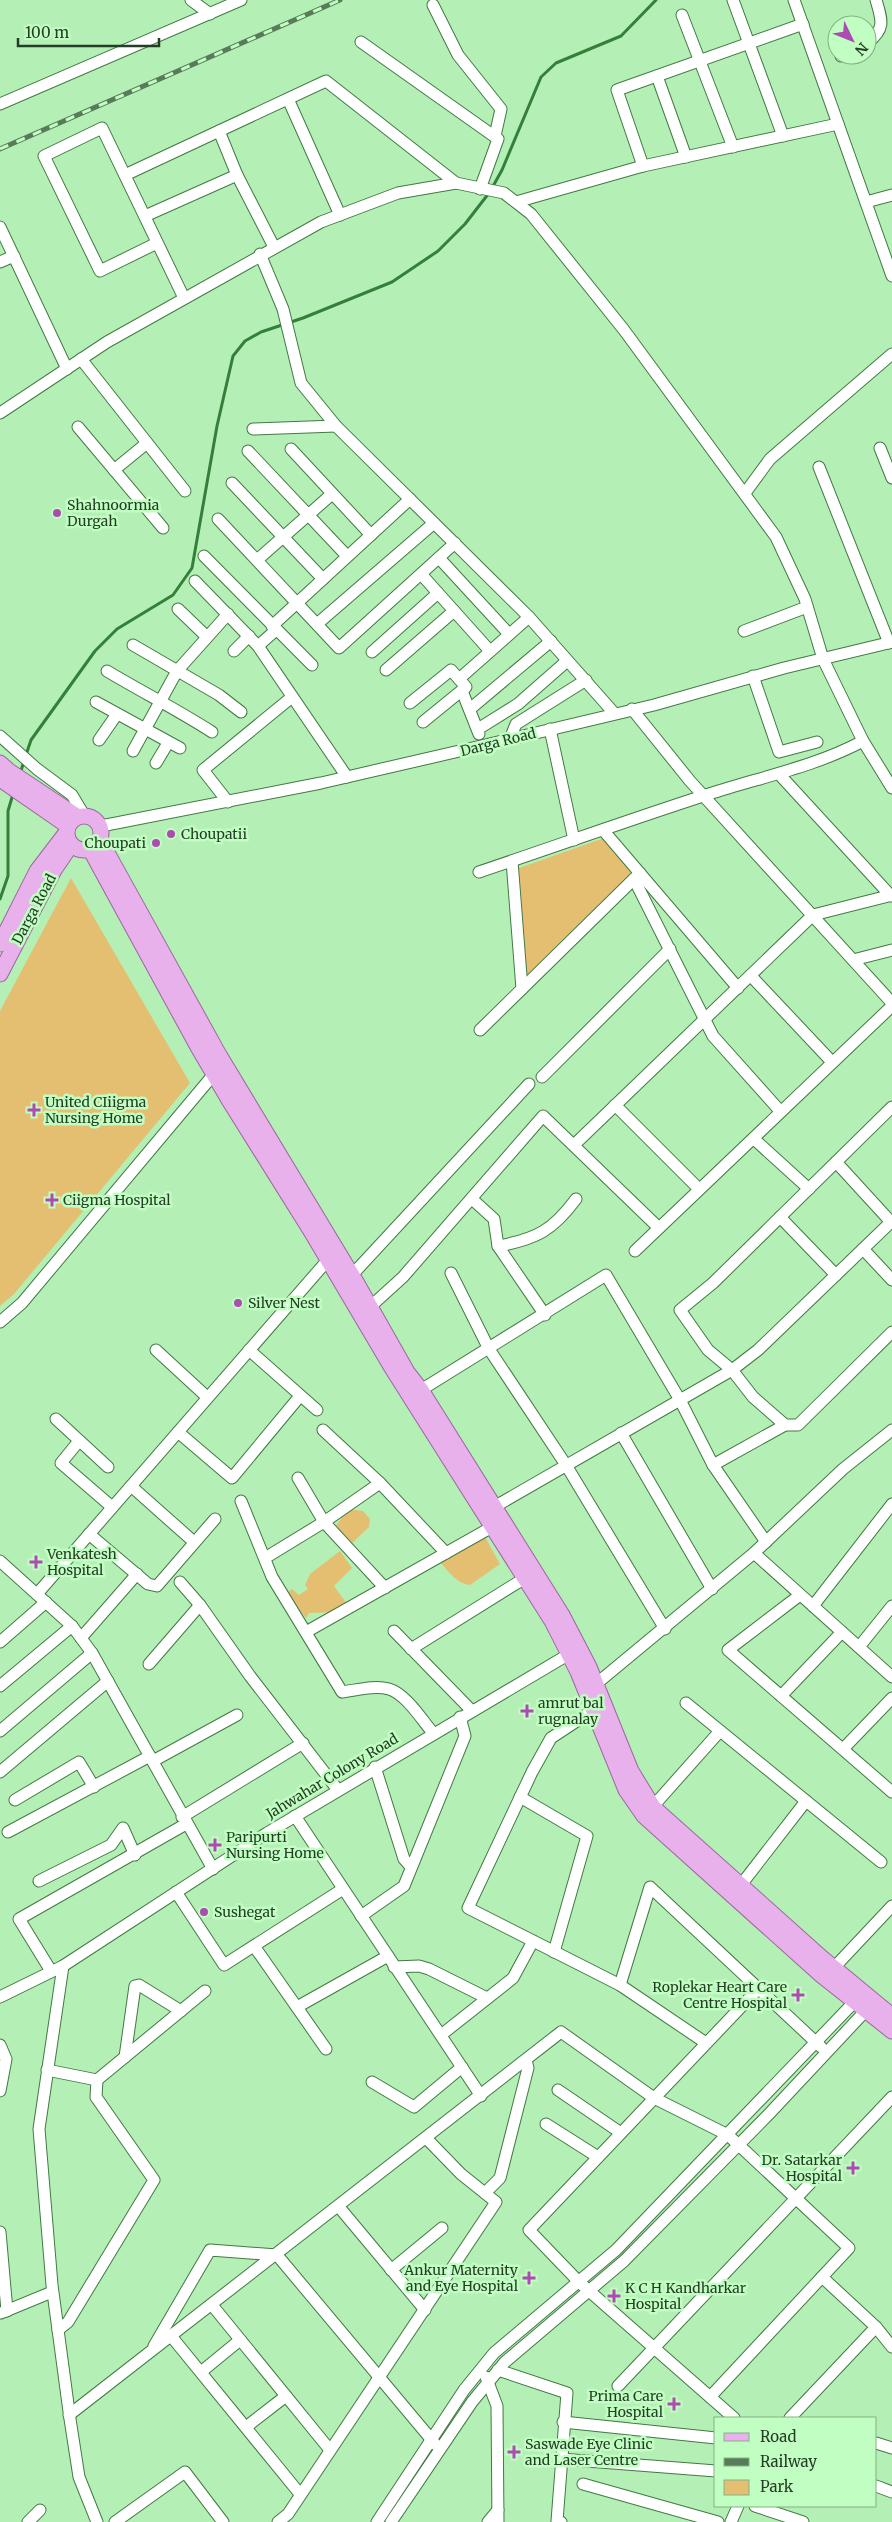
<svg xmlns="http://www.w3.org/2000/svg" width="892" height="2522" font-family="Merriweather,serif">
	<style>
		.green { fill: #e4bf71 }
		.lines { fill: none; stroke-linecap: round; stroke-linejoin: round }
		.stream { stroke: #347f3a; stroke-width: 3 }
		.minor-casing { stroke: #427944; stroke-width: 13 }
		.major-casing { stroke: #9a679e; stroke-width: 17 }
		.minor { stroke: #fff; stroke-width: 11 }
		.major { stroke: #e8b1ec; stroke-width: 15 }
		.rail-casing { stroke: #587c59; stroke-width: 5 }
		.rail { stroke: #c1fec2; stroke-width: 3; stroke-dasharray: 9; stroke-linecap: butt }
		.poi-dot { fill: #ac4cb3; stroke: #c1fec2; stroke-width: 2 }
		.labels { text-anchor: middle; stroke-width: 5; stroke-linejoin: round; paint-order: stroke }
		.poi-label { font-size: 14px; fill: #253d26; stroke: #c1fec2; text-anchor: start }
		.street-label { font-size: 14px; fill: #253d26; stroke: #c1fec2 }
	</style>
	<rect width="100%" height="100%" fill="#b4f0b5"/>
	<g class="green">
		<path d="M604 838 631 873 527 977 519 868Z"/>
		<path d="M71 878 190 1083 14 1294 0 1306V1011Z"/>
		<path d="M349 1509 363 1511 370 1519 369 1527 350 1545 333 1529Z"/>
		<path d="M484 1535 500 1564 470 1585C456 1583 450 1573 441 1563Z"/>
		<path d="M340 1551 352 1568 334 1586 347 1604 336 1612 309 1613 306 1618 286 1594 292 1589 299 1595 308 1589 305 1585 310 1574Z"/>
	</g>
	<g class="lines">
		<g class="stream">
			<path d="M492 188 502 170 541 77 556 63 621 36 656 0"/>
			<path d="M26 755 31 740 95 651 117 629 173 595 192 568 217 426 233 356 245 341 261 332 303 318 392 282 438 251 465 224 489 193"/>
			<path d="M20 774 24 761"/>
			<path d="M0 899 8 876V811L13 794"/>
		</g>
		<defs>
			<g id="minor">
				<path d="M191 0 210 14"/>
				<path d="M733 0 783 136"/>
				<path d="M794 0 892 276"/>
				<path d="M433 5 458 55 501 109 495 136"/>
				<path d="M682 15 733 147"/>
				<path d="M361 42 498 139 480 189"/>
				<path d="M867 43C886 29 882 20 876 0"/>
				<path d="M841 56 843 55"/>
				<path d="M657 76 686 157"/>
				<path d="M288 99 340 215"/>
				<path d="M0 104 241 0"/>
				<path d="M219 131 237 175 274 247"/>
				<path d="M643 166 617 90 803 24"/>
				<path d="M125 175 326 81 456 183"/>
				<path d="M516 202 643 166 838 124"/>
				<path d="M866 202 892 195"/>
				<path d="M145 216 237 175"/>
				<path d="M0 227 67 369"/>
				<path d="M157 243 100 271 44 156 102 128 184 298"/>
				<path d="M260 254 283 309 301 383 336 426 529 617 614 713"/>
				<path d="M0 262 14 256"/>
				<path d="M81 359 185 491"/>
				<path d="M0 413 107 342 321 222 398 193 456 183 504 193 531 214 624 330 776 537 805 599 823 659 863 741 892 788"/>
				<path d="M78 427 163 528"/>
				<path d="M253 429 336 426"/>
				<path d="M880 448 892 478"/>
				<path d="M291 449 371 535"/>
				<path d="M248 451 347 556"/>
				<path d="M819 467 889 643"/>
				<path d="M114 470 147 443"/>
				<path d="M232 483 323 579"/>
				<path d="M745 493 770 459 892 354"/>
				<path d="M218 519 339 648 455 543"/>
				<path d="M204 556 312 665"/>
				<path d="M439 558 509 634"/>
				<path d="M257 560 332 494"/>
				<path d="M421 574 490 651"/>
				<path d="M195 581 258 646 276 630"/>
				<path d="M178 609 206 636"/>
				<path d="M317 624 434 523"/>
				<path d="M272 626 410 499"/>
				<path d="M744 631 807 607"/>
				<path d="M133 645 219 695 241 712"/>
				<path d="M258 646 347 777"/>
				<path d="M234 651 249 636"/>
				<path d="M372 652 438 593"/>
				<path d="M386 670 454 611"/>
				<path d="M107 671C142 692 178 710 212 732"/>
				<path d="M753 676 779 752 817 742"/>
				<path d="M459 679 529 617"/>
				<path d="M462 691 479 734"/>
				<path d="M96 702 180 748"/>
				<path d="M410 703 451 670 466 687 423 722"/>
				<path d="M470 709 551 641"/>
				<path d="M632 709 690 781 892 1003"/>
				<path d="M478 729 518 704 567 661"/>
				<path d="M550 729 574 840"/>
				<path d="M0 736 37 769 72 795 84 815"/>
				<path d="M510 739 516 724 586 680"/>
				<path d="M99 740 117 714"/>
				<path d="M133 751 177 671 228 614"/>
				<path d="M156 763 168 743"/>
				<path d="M779 774 891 896"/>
				<path d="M228 802 203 770 292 697"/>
				<path d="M101 826 321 783 481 746 654 705 784 668 892 642"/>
				<path d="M603 830 738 988"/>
				<path d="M512 861 522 989"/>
				<path d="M479 872C556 846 632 819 709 794 761 777 814 767 863 741"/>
				<path d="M634 879 713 1036 780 1111"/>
				<path d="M853 960 892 950"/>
				<path d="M751 976 832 1062"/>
				<path d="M480 1030 640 873"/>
				<path d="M542 1077 670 949"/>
				<path d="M615 1105 699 1189"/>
				<path d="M892 1107 713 1283 680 1310 708 1350 732 1370 753 1397 785 1425H798L892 1332"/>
				<path d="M754 1139 809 1189"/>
				<path d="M575 1144 813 915 892 895"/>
				<path d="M836 1162 891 1222"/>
				<path d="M472 1199 494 1219 498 1246 545 1315"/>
				<path d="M780 1217 836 1275"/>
				<path d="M498 1246C537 1239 553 1230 576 1199"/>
				<path d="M863 1249 892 1280"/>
				<path d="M635 1251 892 1006"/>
				<path d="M451 1273 489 1349 566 1465 665 1629"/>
				<path d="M352 1275 529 1084"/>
				<path d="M370 1307 403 1277 543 1116 659 1228"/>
				<path d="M0 1322 22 1303 214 1074 219 1071"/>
				<path d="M156 1350 207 1397"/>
				<path d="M249 1350 317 1410"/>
				<path d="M421 1390 606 1275 680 1400 713 1465 766 1542"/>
				<path d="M56 1419 108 1467"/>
				<path d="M323 1430 380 1483 446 1553"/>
				<path d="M178 1432 232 1478 300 1396"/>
				<path d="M621 1433 712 1589"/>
				<path d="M79 1441 61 1463 112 1507"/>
				<path d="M713 1465 785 1425"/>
				<path d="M298 1478 324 1522 385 1588"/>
				<path d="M131 1486 194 1542"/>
				<path d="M241 1501 272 1577 342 1692C357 1690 375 1685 389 1689 406 1694 422 1720 433 1733"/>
				<path d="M494 1507 732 1370 758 1350 892 1221"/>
				<path d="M89 1534 148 1584 157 1586 215 1519"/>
				<path d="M754 1553 892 1677"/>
				<path d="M265 1558 324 1522 380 1483"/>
				<path d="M0 1561 72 1626 92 1653 213 1869"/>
				<path d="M180 1582 200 1605 250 1676 338 1790"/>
				<path d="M37 1594 333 1254"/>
				<path d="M800 1595 728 1650 892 1792"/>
				<path d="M813 1606 892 1504"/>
				<path d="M394 1631 471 1710"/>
				<path d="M306 1632 492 1527"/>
				<path d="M81 1638 137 1574"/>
				<path d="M0 1642 46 1602"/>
				<path d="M859 1647 892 1606"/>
				<path d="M411 1649 525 1578"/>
				<path d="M149 1664 200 1605"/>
				<path d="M0 1686 72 1626"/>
				<path d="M590 1689 754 1553 843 1469 892 1430"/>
				<path d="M781 1696 842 1632"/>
				<path d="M686 1703 881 1862"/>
				<path d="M598 1707 551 1738 532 1772 468 1908 620 1985 706 2043"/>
				<path d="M0 1731 92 1653"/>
				<path d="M843 1749 892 1698"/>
				<path d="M153 1761 237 1715"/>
				<path d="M375 1767 404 1859 411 1867"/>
				<path d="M0 1772 108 1681"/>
				<path d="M520 1797 587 1836 554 1952"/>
				<path d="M15 1800 79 1762 94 1787"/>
				<path d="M648 1812 720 1731"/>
				<path d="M295 1816 481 2096"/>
				<path d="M182 1817 303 1743"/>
				<path d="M8 1832 150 1756"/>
				<path d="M39 1881 111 1845 123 1828 135 1855"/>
				<path d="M737 1890 806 1801"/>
				<path d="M176 1892 224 1965 343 1889"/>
				<path d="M361 1916 404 1886 465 1736 460 1717"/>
				<path d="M254 1946 326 2049"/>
				<path d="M63 1966 39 2129 52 2285 70 2419 79 2477 97 2522"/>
				<path d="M394 1967 419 1966 429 1969 487 1998"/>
				<path d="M51 1971 19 1919 186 1824"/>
				<path d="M829 1973 892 1906"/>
				<path d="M620 1985 650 1887 821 2047"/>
				<path d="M0 1997 63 1966 267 1833 576 1650"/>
				<path d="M297 2007 388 1956"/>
				<path d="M441 2035 513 1978 533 1941"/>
				<path d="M0 2045 6 2059 0 2091"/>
				<path d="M125 2057 135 1986 139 1985 181 2011"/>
				<path d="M47 2070 97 2080 205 1991"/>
				<path d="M372 2082 414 2107 462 2067"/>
				<path d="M558 2090 621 2133"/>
				<path d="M546 2124 598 2157"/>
				<path d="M485 2193 500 2178 528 2068 526 2060"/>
				<path d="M339 2207 425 2310"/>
				<path d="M0 2232 7 2311"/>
				<path d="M391 2270 442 2228"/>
				<path d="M822 2277 876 2327 892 2347"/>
				<path d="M212 2305 330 2450"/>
				<path d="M1 2313 52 2292"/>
				<path d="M58 2330 68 2322 154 2180 96 2097 97 2080"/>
				<path d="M171 2336 300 2494"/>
				<path d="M154 2346 210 2250 277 2255 436 2445"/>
				<path d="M498 2370 567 2393 557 2521 561 2522"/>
				<path d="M201 2372 240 2340"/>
				<path d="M486 2377 497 2406 498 2522"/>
				<path d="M618 2386 892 2097"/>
				<path d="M69 2415 561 2032 654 2098 728 2135 849 2248 710 2397"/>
				<path d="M734 2418 579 2282 529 2230 759 1988"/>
				<path d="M790 2418 876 2327"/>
				<path d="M563 2422 716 2438"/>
				<path d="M246 2427 286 2396"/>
				<path d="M876 2443 892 2448"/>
				<path d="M561 2459 716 2471"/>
				<path d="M583 2484 718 2522"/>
				<path d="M876 2486 892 2492"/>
				<path d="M755 2506 803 2522"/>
				<path d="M28 2522 40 2510"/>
				<path d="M115 2522 185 2472 223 2522"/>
				<path d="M278 2522 288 2514 496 2202 461 2174 426 2138"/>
				<path d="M377 2522 464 2390 494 2353 616 2250 860 1996"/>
				<path d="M391 2522 472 2402 505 2362 624 2261 769 2114 872 2004"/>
				<path d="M488 2522 498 2510"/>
				<path d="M731 2522 738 2506"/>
			</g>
			<g id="major">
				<path d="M0 763 9 771 78 817"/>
				<path d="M0 779 68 826"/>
				<circle cx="84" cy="833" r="17"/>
				<path d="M100 840 219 1055 356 1282 407 1372 421 1390 562 1615 589 1667 631 1771 653 1807 822 1958 892 2016"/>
				<path d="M90 849 198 1047 229 1100 311 1231 392 1368 552 1621 578 1672 626 1790 644 1816 820 1974 892 2031"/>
				<path d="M0 944 37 871 66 833"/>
				<path d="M0 974 54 870 71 845"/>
			</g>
		</defs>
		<use href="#minor" class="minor-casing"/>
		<use href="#major" class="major-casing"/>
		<use href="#minor" class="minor"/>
		<use href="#major" class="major"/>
		<defs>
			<path id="rail" d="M0 149 340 0"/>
		</defs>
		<use href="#rail" class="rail-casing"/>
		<use href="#rail" class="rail"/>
	</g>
	<g class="poi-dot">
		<circle cx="57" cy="513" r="5"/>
		<circle cx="171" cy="834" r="5"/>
		<circle cx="156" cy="843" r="5"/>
		<path d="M31.5 1102.5h5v5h5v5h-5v5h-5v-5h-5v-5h5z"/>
		<path d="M49.5 1192.5h5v5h5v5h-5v5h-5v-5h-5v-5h5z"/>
		<circle cx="238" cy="1303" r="5"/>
		<path d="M33.5 1554.5h5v5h5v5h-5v5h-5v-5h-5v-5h5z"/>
		<path d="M524.5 1703.5h5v5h5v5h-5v5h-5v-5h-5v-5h5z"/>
		<path d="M212.5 1837.5h5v5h5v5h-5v5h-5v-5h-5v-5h5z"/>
		<circle cx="204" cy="1912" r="5"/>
		<path d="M795.5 1987.5h5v5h5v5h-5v5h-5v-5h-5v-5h5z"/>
		<path d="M850.5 2160.5h5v5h5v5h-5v5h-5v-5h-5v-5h5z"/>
		<path d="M526.5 2270.5h5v5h5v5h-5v5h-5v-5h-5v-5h5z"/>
		<path d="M611.5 2288.5h5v5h5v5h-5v5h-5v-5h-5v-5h5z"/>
		<path d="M671.5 2396.5h5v5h5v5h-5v5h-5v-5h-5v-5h5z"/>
		<path d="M511.5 2444.5h5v5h5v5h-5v5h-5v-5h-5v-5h5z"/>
	</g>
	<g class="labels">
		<g class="poi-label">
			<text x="67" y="510">Shahnoormia<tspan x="67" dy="16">Durgah</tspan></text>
			<text x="181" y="839">Choupatii</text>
			<text x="146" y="848" text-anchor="end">Choupati</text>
			<text x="45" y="1107">United CIiigma<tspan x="45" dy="16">Nursing Home</tspan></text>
			<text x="63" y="1205">Ciigma Hospital</text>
			<text x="248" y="1308">Silver Nest</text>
			<text x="47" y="1559">Venkatesh<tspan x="47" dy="16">Hospital</tspan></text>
			<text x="538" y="1708">amrut bal<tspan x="538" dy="16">rugnalay</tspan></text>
			<text x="226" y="1842">Paripurti<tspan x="226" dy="16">Nursing Home</tspan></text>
			<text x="214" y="1917">Sushegat</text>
			<text x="787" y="1992" text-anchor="end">Roplekar Heart Care<tspan x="787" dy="16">Centre Hospital</tspan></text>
			<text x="842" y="2165" text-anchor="end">Dr. Satarkar<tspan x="842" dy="16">Hospital</tspan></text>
			<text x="518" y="2275" text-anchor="end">Ankur Maternity<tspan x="518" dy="16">and Eye Hospital</tspan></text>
			<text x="625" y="2293">K C H Kandharkar<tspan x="625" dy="16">Hospital</tspan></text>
			<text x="663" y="2401" text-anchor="end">Prima Care<tspan x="663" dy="16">Hospital</tspan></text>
			<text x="525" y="2449">Saswade Eye Clinic<tspan x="525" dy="16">and Laser Centre</tspan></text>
		</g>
		<g class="street-label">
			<text transform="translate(498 742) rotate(-14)" y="5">Darga Road</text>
			<text transform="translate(34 909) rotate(-62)" y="5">Darga Road</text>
			<text transform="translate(332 1776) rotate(-31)" y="5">Jahwahar Colony Road</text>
		</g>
	</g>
	<rect x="714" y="2417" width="162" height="90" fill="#c1fec2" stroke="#83b184"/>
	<rect x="724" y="2433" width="25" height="8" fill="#e8b1ec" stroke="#83b184"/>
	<text x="760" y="2442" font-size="15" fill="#253d26">Road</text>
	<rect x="724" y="2458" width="25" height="8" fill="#587c59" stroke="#83b184"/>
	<text x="760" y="2467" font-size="15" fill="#253d26">Railway</text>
	<rect x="724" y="2480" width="25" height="15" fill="#e4bf71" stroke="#83b184"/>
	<text x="760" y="2492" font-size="15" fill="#253d26">Park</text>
	<g transform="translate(852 40) rotate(133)"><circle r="24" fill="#c1fec2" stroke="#83b184"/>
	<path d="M0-4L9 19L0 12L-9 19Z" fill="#ac4cb3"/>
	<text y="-8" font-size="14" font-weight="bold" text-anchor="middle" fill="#253d26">N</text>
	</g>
	<path d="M18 38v8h141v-8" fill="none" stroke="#253d26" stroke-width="2.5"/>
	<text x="25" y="38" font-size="15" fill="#253d26" stroke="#c1fec2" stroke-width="4" paint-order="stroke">100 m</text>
</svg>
